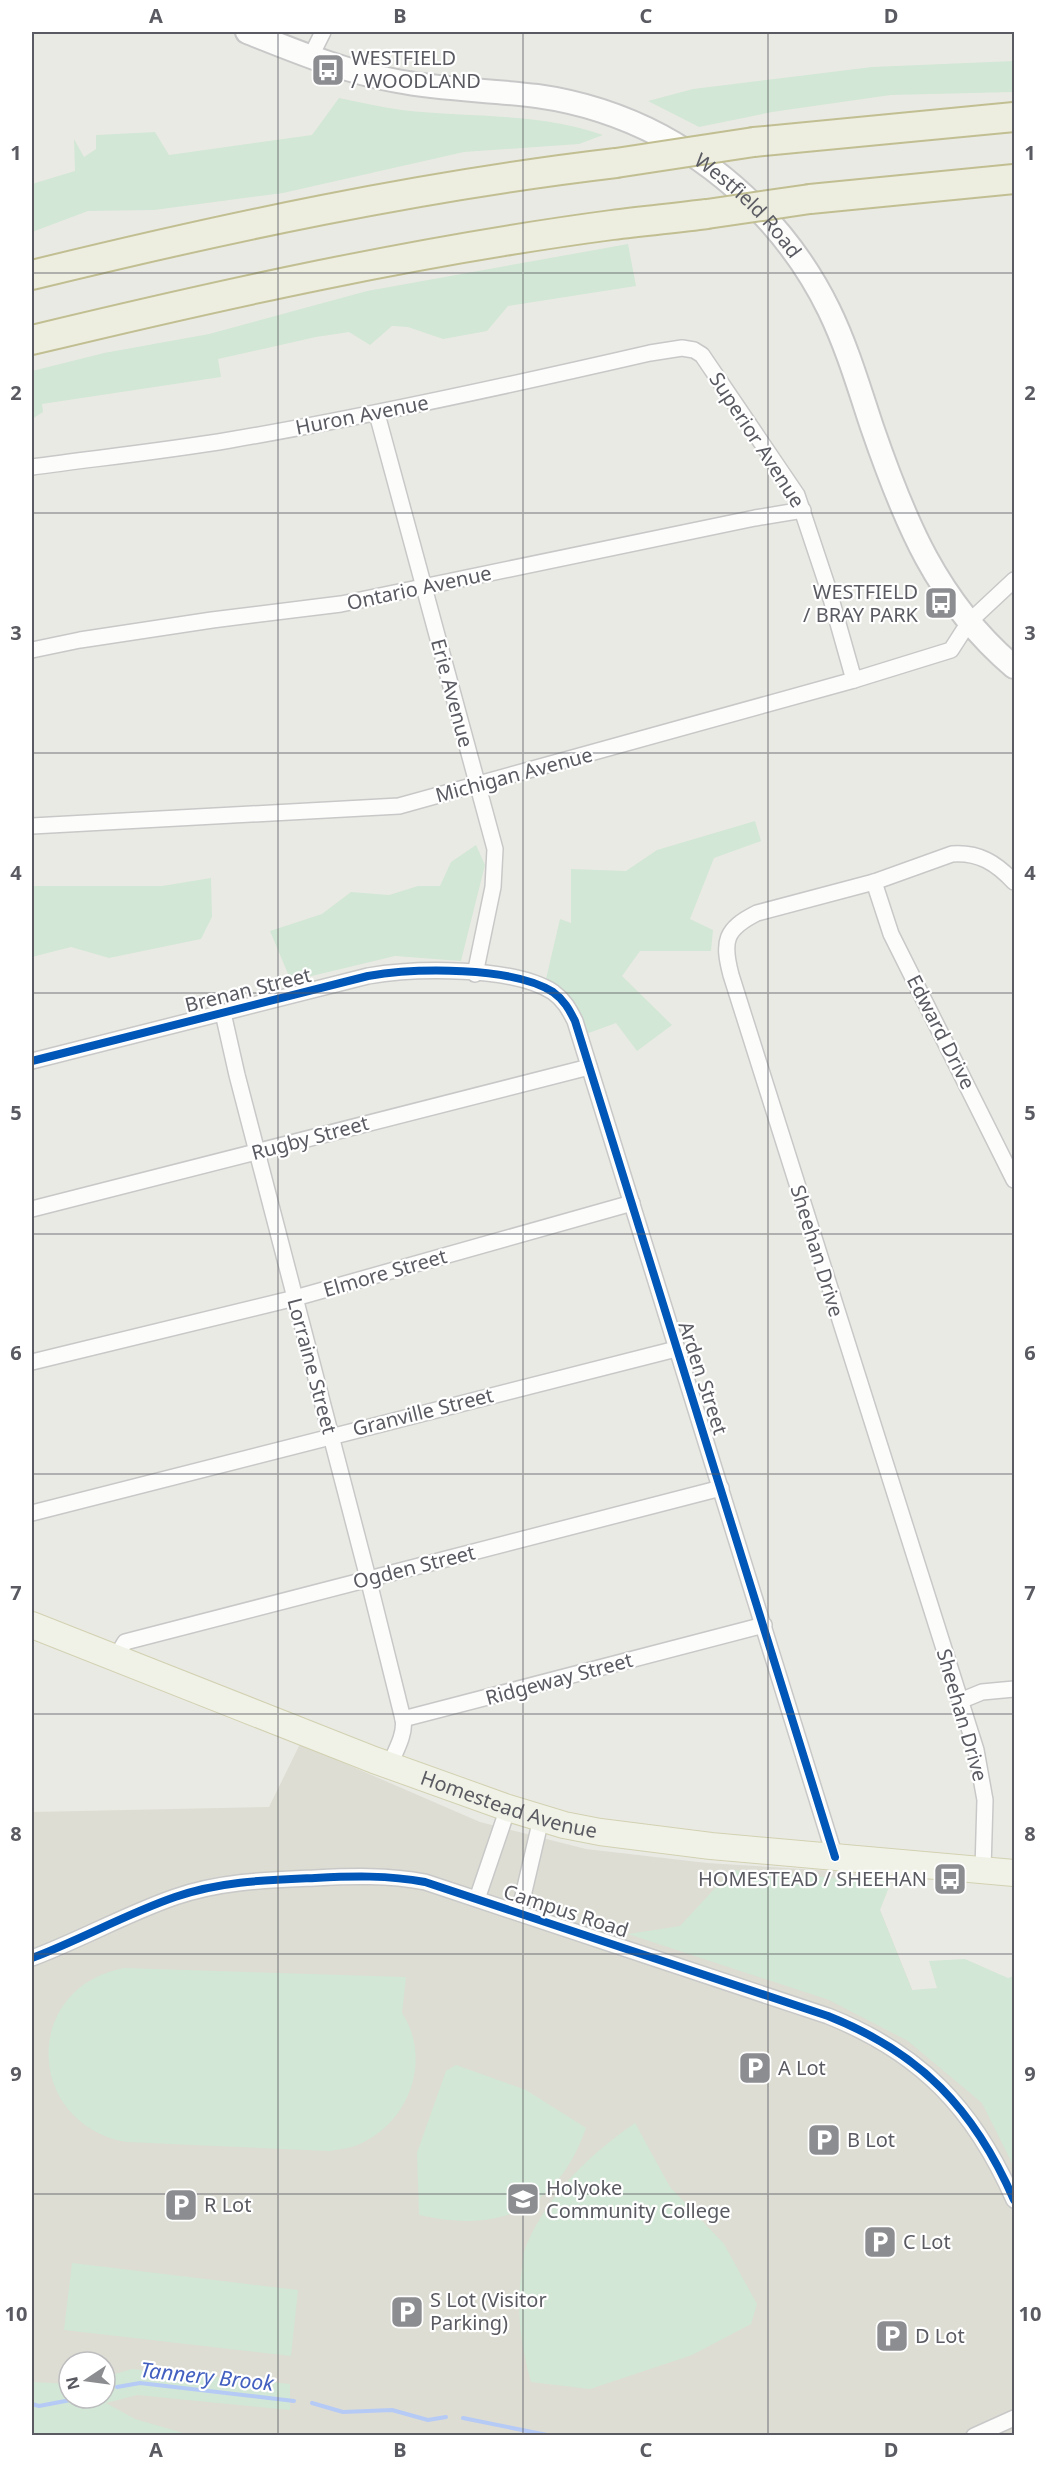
<svg xmlns="http://www.w3.org/2000/svg" width="1046" height="2467" font-family="'Noto Sans',sans-serif">
	<style>
		.education { fill: #ddddd3; fill-rule: evenodd }
		.green { fill: #d2e7d5 }
		.lines { fill: none; stroke-linecap: round; stroke-linejoin: round }
		.stream { stroke: #b6caf6; stroke-width: 4 }
		.minor-casing { stroke: #c8c8c8; stroke-width: 18 }
		.secondary-casing { stroke: #c8c8c8; stroke-width: 26 }
		.primary-casing { stroke: #d2d1b2; stroke-width: 28 }
		.motorway-casing { stroke: #c1bf92; stroke-width: 32 }
		.minor { stroke: #fcfcfb; stroke-width: 15 }
		.secondary { stroke: #fcfcfb; stroke-width: 22 }
		.primary { stroke: #f1f2e7; stroke-width: 26 }
		.motorway { stroke: #edede0; stroke-width: 28 }
		.motorway-bridge-casing { stroke: #c1bf92; stroke-width: 32; stroke-linecap: butt }
		.motorway-bridge { stroke: #edede0; stroke-width: 28 }
		.cycleway-casing { stroke: #fff; stroke-width: 11 }
		.cycleway { stroke: #0057b8; stroke-width: 8 }
		.grid { fill: none; stroke: #5a5b62; stroke-width: 1.5; stroke-opacity: 0.55 }
		.labels { text-anchor: middle; stroke-width: 4.5; stroke-linejoin: round; paint-order: stroke }
		.poi-label { font-size: 20px; fill: #5a5b62; stroke: #fff; text-anchor: start }
		.street-label { font-size: 20px; fill: #5a5b62; stroke: #fff }
		.water-label { font-size: 21px; font-style: italic; fill: #4360c0; stroke: #fff }
		.neatline { fill: none; stroke: #5a5b62; stroke-width: 2 }
		.grid-label { font-size: 20px; text-anchor: middle; font-weight: bold; fill: #5a5b62 }
	</style>
	<rect width="100%" height="100%" fill="#eaeae4"/>
	<path class="education" d="M300 1744 480 1822 586 1849 707 1863 865 1873 928 2029 1014 2021V2435H32V1812L269 1807ZM69 2362H105V2398H69Z"/>
	<g class="green">
		<path d="M1014 61V92L891 95 772 112 699 127 648 101 693 89 872 67Z"/>
		<path d="M339 98C360 102 381 107 402 110 470 118 539 112 603 135L579 144 464 152 283 193 154 210 88 211 32 232V184L75 171 74 139 84 157 96 149V135L155 132 169 155 312 135Z"/>
		<path d="M628 244 636 286 508 306 487 331 443 339 408 327 392 326 370 345 349 332 316 337 218 359 221 377 42 404 43 412 32 419V371L104 353 209 334 367 291Z"/>
		<path d="M755 821 761 841 714 858 690 919 713 930 711 951H640L622 976 672 1025 637 1051 616 1023 586 1034C576 1002 572 998 546 979L560 919 571 923V869L626 871 657 850Z"/>
		<path d="M476 845 485 865 461 961 395 956 291 981 270 931 322 914 351 892 389 895 418 886H440L451 862Z"/>
		<path d="M211 878 212 917 201 939 109 958 71 947 32 957V990V886H162Z"/>
		<path d="M732 1870 891 1882 880 1910 912 1990 937 1988 929 1961 965 1959 1008 1978 1014 1976V2167L982 2103 908 2041 829 2000 628 1934 680 1926Z"/>
		<path d="M124 1968 406 1977 402 2013C432 2059 410 2120 362 2143 352 2148 341 2149 330 2151L126 2142C25 2123 21 1988 124 1968Z"/>
		<path d="M456 2065 526 2090 586 2128C558 2208 500 2234 419 2215L417 2153 446 2071Z"/>
		<path d="M635 2123 670 2187 724 2244 757 2304 751 2324 692 2355 590 2389 531 2382C520 2342 516 2310 522 2268 523 2261 523 2252 526 2246 548 2194 590 2154 635 2123Z"/>
		<path d="M72 2263 298 2290 291 2356 64 2330Z"/>
		<path d="M132 2369 290 2384V2410L137 2395 106 2403 135 2419 190 2435H32V2382L69 2384V2398H105V2377Z"/>
	</g>
	<g class="lines">
		<g class="stream">
			<path d="M117 2387 140 2383 294 2401"/>
			<path d="M312 2403 343 2412 392 2410 428 2420 446 2417"/>
			<path d="M32 2404 39 2406 81 2398"/>
			<path d="M463 2418 547 2435"/>
		</g>
		<defs>
			<g id="minor">
				<path d="M311 56 323 32"/>
				<path d="M377 414 495 849 493 887 475 974"/>
				<path d="M32 467C98 458 164 451 230 440 371 416 511 385 650 353L682 348 694 350 702 355 797 495 828 588 854 680"/>
				<path d="M32 650 80 640 212 620 341 604 755 518 803 510"/>
				<path d="M32 826 399 806 854 680 951 650 969 622 1014 580"/>
				<path d="M874 882 891 934 1014 1180"/>
				<path d="M223 1013 237 1075 368 1578 403 1719"/>
				<path d="M32 1061 368 976C415 968 512 966 553 992 564 1000 569 1009 575 1021L835 1857"/>
				<path d="M32 1209 589 1067"/>
				<path d="M32 1362 295 1298 632 1203"/>
				<path d="M32 1513 676 1349"/>
				<path d="M115 1659 125 1642 721 1488"/>
				<path d="M960 1701 982 1692 1014 1689"/>
				<path d="M389 1766C395 1752 406 1734 403 1719L764 1625"/>
				<path d="M983 1869 985 1800 976 1750 731 975C722 941 725 929 757 913L874 882 952 854C979 852 996 863 1014 882"/>
				<path d="M477 1899 508 1808"/>
				<path d="M519 1913 541 1819"/>
				<path d="M32 1958C80 1940 126 1914 175 1897 221 1881 267 1880 315 1878 352 1876 388 1875 425 1882L828 2016C921 2053 974 2109 1014 2200"/>
				<path d="M974 2436 1014 2418"/>
			</g>
			<g id="secondary">
				<path id="s1" d="M247 32C295 51 345 72 397 81 443 90 491 90 537 96 580 102 623 116 661 136 733 175 793 236 829 310 847 347 859 388 872 427 904 520 937 602 1014 667"/>
			</g>
			<g id="primary">
				<path id="s2" d="M32 1625 374 1760 508 1808 564 1825 600 1832 711 1846 1014 1873"/>
			</g>
			<g id="motorway">
				<path d="M754 142 1014 117"/>
				<path d="M810 199 1014 179"/>
				<path d="M32 275C224 228 420 186 616 163"/>
				<path d="M32 340C223 294 417 251 612 225 643 221 675 218 707 214"/>
			</g>
		</defs>
		<use href="#minor" class="minor-casing"/>
		<use href="#secondary" class="secondary-casing"/>
		<use href="#primary" class="primary-casing"/>
		<use href="#motorway" class="motorway-casing"/>
		<use href="#minor" class="minor"/>
		<use href="#secondary" class="secondary"/>
		<use href="#primary" class="primary"/>
		<use href="#motorway" class="motorway"/>
		<defs>
			<g id="motorway-bridge">
				<path d="M616 163 754 142"/>
				<path d="M707 214 810 199"/>
			</g>
		</defs>
		<use href="#motorway-bridge" class="motorway-bridge-casing"/>
		<use href="#motorway-bridge" class="motorway-bridge"/>
		<defs>
			<g id="cycleway">
				<path d="M32 1061 368 976C415 968 512 966 553 992 564 1000 569 1009 575 1021L835 1857"/>
				<path d="M32 1958C80 1940 126 1914 175 1897 221 1881 267 1880 315 1878 352 1876 388 1875 425 1882L828 2016C921 2053 974 2109 1014 2200"/>
			</g>
		</defs>
		<use href="#cycleway" class="cycleway-casing"/>
		<use href="#cycleway" class="cycleway"/>
	</g>
	<path class="grid" d="M278 32V2436M523 32V2436M768 32V2436M32 273H1014M32 513H1014M32 753H1014M32 993H1014M32 1234H1014M32 1474H1014M32 1714H1014M32 1954H1014M32 2194H1014"/>
	<defs>
		<symbol id="bus-square" viewBox="-11 -11 22 22"><rect x="-9" y="-9" width="18" height="18" rx="4" fill="#8c8d90" stroke="#fff"/><path d="M-5-6H5V4H4V6H2V4H-2V6H-4V4H-5ZM-3.5-4V0h7V-4ZM-3.5 1.2v1.5H-2V1.2ZM2 1.2v1.5H3.5V1.2Z" fill="#fff"/></symbol>
		<symbol id="parking-square" viewBox="-11 -11 22 22"><rect x="-9" y="-9" width="18" height="18" rx="4" fill="#8c8d90" stroke="#fff"/><path d="M-3.5-5.5H1a3.5 3.5 0 0 1 0 7H-1V5.5H-3.5ZM-1-3.4V-.6H.8a1.4 1.4 0 0 0 0-2.8Z" fill="#fff"/></symbol>
		<symbol id="university-square" viewBox="-11 -11 22 22"><rect x="-9" y="-9" width="18" height="18" rx="4" fill="#8c8d90" stroke="#fff"/><path d="M0-5L7-2L0 1L-7-2ZM-4 1L0 2.5L4 1V4Q0 6-4 4Z" fill="#fff"/></symbol>
	</defs>
	<g fill-rule="evenodd">
		<use href="#bus-square" x="309" y="51" width="38" height="38"/>
		<use href="#bus-square" x="922" y="584" width="38" height="38"/>
		<use href="#bus-square" x="931" y="1860" width="38" height="38"/>
		<use href="#parking-square" x="736" y="2049" width="38" height="38"/>
		<use href="#parking-square" x="805" y="2121" width="38" height="38"/>
		<use href="#university-square" x="504" y="2180" width="38" height="38"/>
		<use href="#parking-square" x="162" y="2186" width="38" height="38"/>
		<use href="#parking-square" x="861" y="2223" width="38" height="38"/>
		<use href="#parking-square" x="388" y="2293" width="38" height="38"/>
		<use href="#parking-square" x="873" y="2317" width="38" height="38"/>
	</g>
	<g class="labels">
		<g class="poi-label">
			<text x="351" y="65">WESTFIELD<tspan x="351" dy="23">/ WOODLAND</tspan></text>
			<text x="918" y="599" text-anchor="end">WESTFIELD<tspan x="918" dy="23">/ BRAY PARK</tspan></text>
			<text x="927" y="1886" text-anchor="end">HOMESTEAD / SHEEHAN</text>
			<text x="778" y="2075">A Lot</text>
			<text x="847" y="2147">B Lot</text>
			<text x="546" y="2195">Holyoke<tspan x="546" dy="23">Community College</tspan></text>
			<text x="204" y="2212">R Lot</text>
			<text x="903" y="2249">C Lot</text>
			<text x="430" y="2307">S Lot (Visitor<tspan x="430" dy="23">Parking)</tspan></text>
			<text x="915" y="2343">D Lot</text>
		</g>
		<g class="street-label">
			<text dy="7" stroke="none"><textPath href="#s1" startOffset="542">Westfield Road</textPath></text>
			<text transform="translate(362 415) rotate(-11)" y="7">Huron Avenue</text>
			<text transform="translate(757 440) rotate(57)" y="7">Superior Avenue</text>
			<text transform="translate(419 588) rotate(-12)" y="7">Ontario Avenue</text>
			<text transform="translate(452 693) rotate(75)" y="7">Erie Avenue</text>
			<text transform="translate(514 775) rotate(-15)" y="7">Michigan Avenue</text>
			<text transform="translate(248 990) rotate(-14)" y="7">Brenan Street</text>
			<text transform="translate(941 1032) rotate(63)" y="7">Edward Drive</text>
			<text transform="translate(310 1138) rotate(-15)" y="7">Rugby Street</text>
			<text transform="translate(817 1251) rotate(73)" y="7">Sheehan Drive</text>
			<text transform="translate(385 1273) rotate(-16)" y="7">Elmore Street</text>
			<text transform="translate(312 1366) rotate(75)" y="7">Lorraine Street</text>
			<text transform="translate(703 1378) rotate(72)" y="7">Arden Street</text>
			<text transform="translate(423 1412) rotate(-14)" y="7">Granville Street</text>
			<text transform="translate(414 1567) rotate(-14)" y="7">Ogden Street</text>
			<text transform="translate(559 1679) rotate(-15)" y="7">Ridgeway Street</text>
			<text transform="translate(962 1715) rotate(74)" y="7">Sheehan Drive</text>
			<text dy="7" stroke="none"><textPath href="#s2" startOffset="510">Homestead Avenue</textPath></text>
			<text transform="translate(566 1911) rotate(18)" y="7">Campus Road</text>
		</g>
		<g class="water-label">
			<text transform="translate(207 2377) rotate(6)" y="7">Tannery Brook</text>
		</g>
	</g>
	<rect width="1046" height="2467" fill="none" stroke="#ffffff" stroke-width="66"/>
	<g transform="translate(87 2380) rotate(257)"><circle r="28" fill="#ffffff" stroke="#bdbdc0" stroke-width="1.5"/>
	<path d="M0-4.5L10 22L0 15L-10 22Z" fill="#8c8d90"/>
	<text y="-9" font-size="16" font-weight="bold" text-anchor="middle" fill="#5a5b62">N</text>
	</g>
	<rect x="33" y="33" width="980" height="2401" class="neatline"/>
	<g class="grid-label">
		<text x="156" y="23">A</text>
		<text x="400" y="23">B</text>
		<text x="646" y="23">C</text>
		<text x="891" y="23">D</text>
		<text x="16" y="160">1</text>
		<text x="1030" y="160">1</text>
		<text x="16" y="400">2</text>
		<text x="1030" y="400">2</text>
		<text x="16" y="640">3</text>
		<text x="1030" y="640">3</text>
		<text x="16" y="880">4</text>
		<text x="1030" y="880">4</text>
		<text x="16" y="1120">5</text>
		<text x="1030" y="1120">5</text>
		<text x="16" y="1360">6</text>
		<text x="1030" y="1360">6</text>
		<text x="16" y="1600">7</text>
		<text x="1030" y="1600">7</text>
		<text x="16" y="1841">8</text>
		<text x="1030" y="1841">8</text>
		<text x="16" y="2081">9</text>
		<text x="1030" y="2081">9</text>
		<text x="16" y="2321">10</text>
		<text x="1030" y="2321">10</text>
		<text x="156" y="2457">A</text>
		<text x="400" y="2457">B</text>
		<text x="646" y="2457">C</text>
		<text x="891" y="2457">D</text>
	</g>
</svg>
